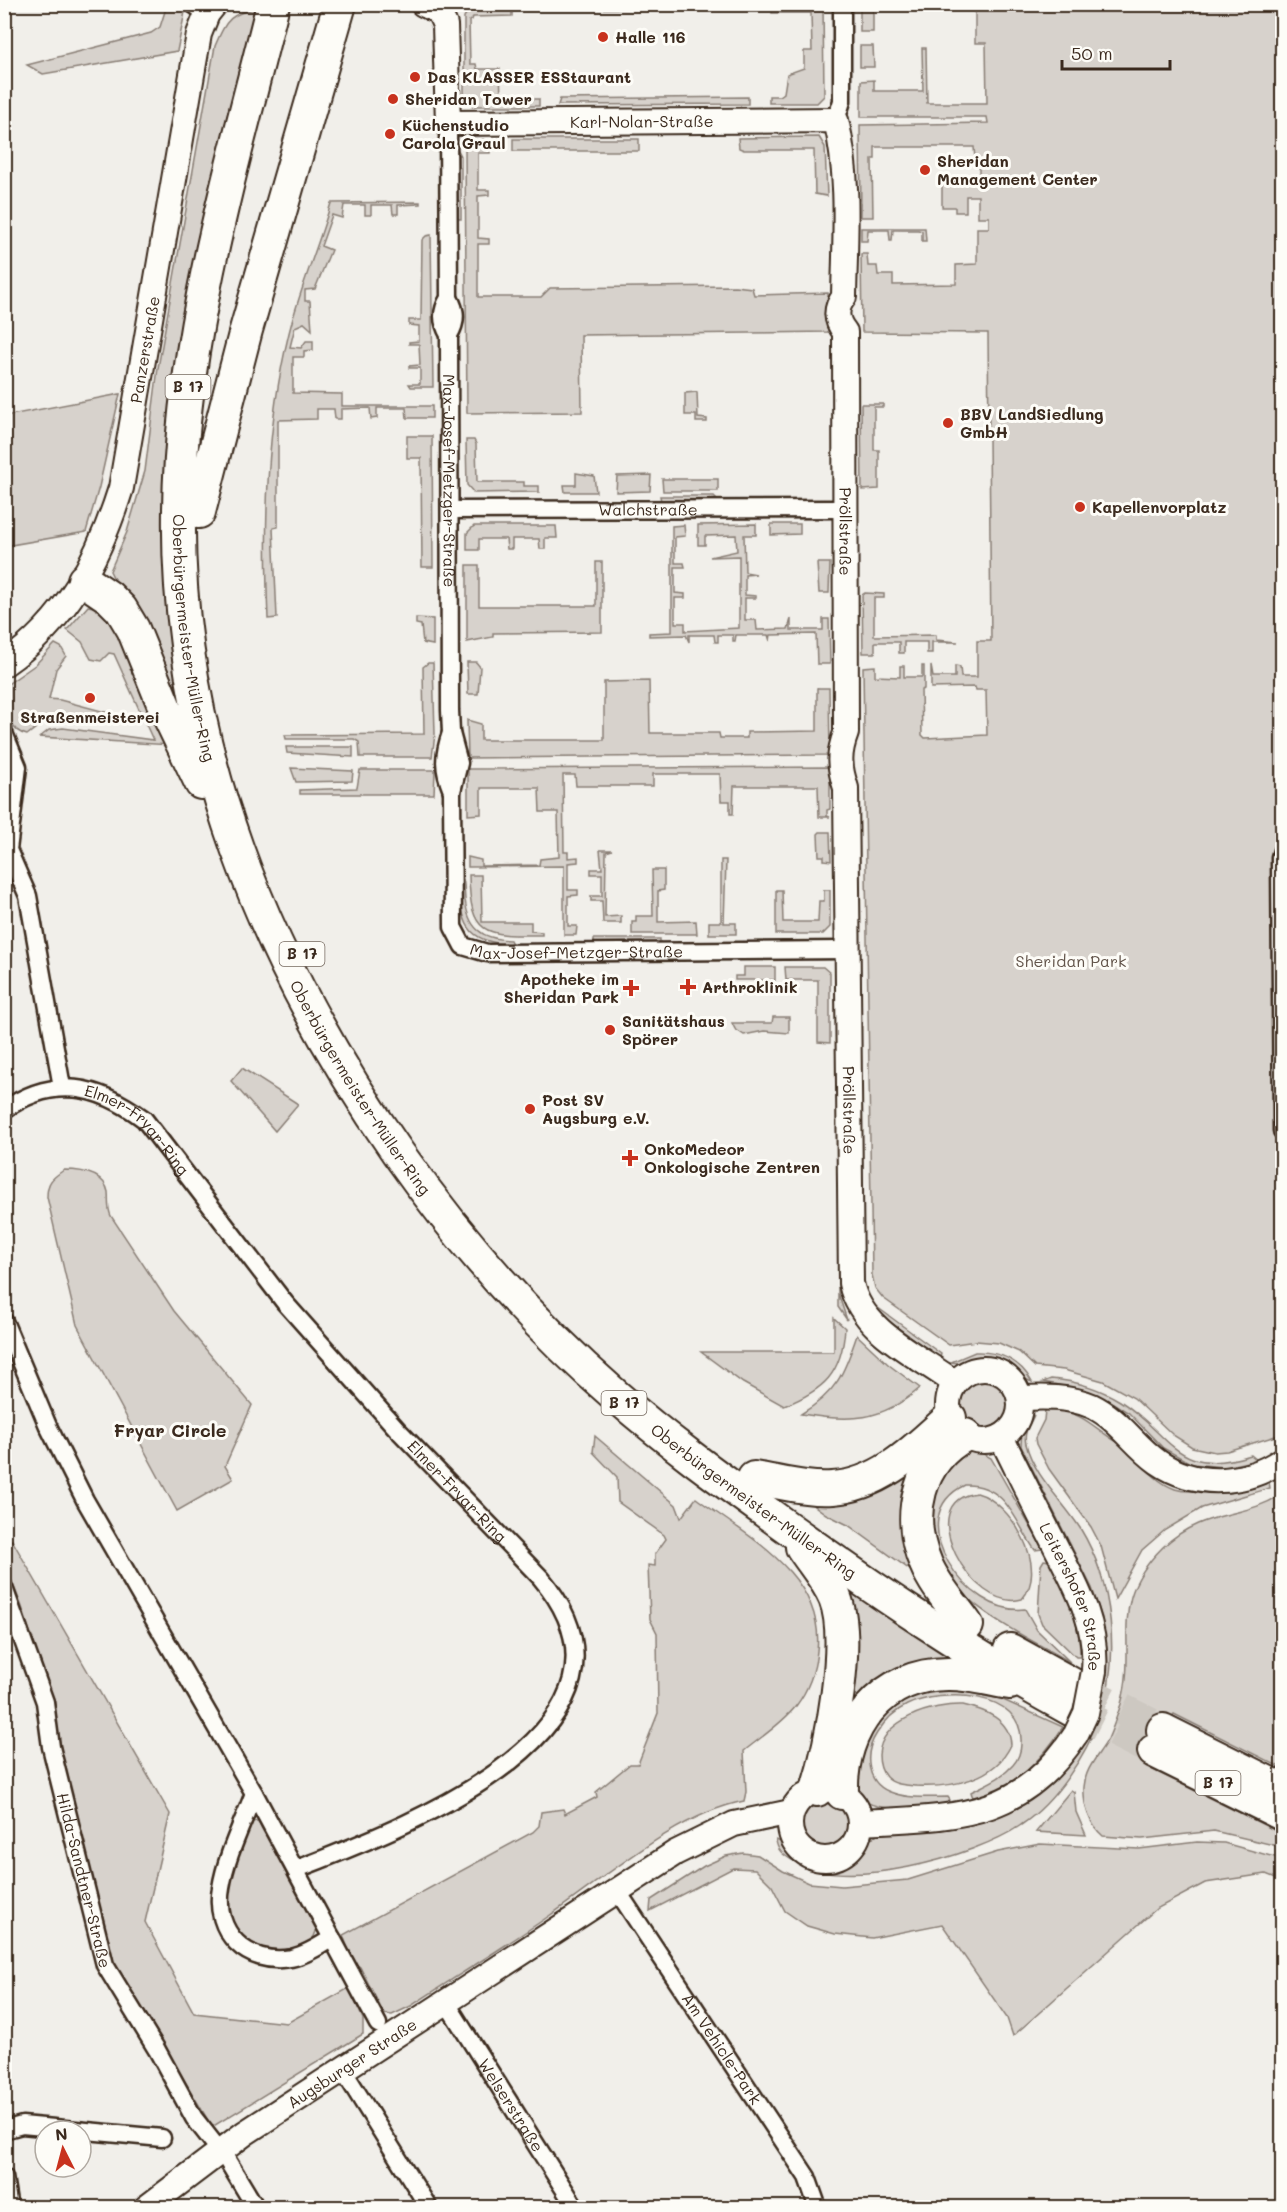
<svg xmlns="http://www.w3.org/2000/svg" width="1287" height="2212" font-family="Mali,sans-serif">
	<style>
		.green { fill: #d7d2cc; stroke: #897e75; stroke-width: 1.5 }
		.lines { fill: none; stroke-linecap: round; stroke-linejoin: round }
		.highway-tunnel { stroke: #cdc8c1; stroke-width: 32; stroke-dasharray: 32 16; stroke-linecap: butt }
		.street-casing { stroke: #3b2a1e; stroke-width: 21 }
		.secondary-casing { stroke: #3b2a1e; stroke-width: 28 }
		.highway-casing { stroke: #3b2a1e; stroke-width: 36 }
		.street { stroke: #fdfcf7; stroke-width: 16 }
		.secondary { stroke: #fdfcf7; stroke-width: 24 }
		.highway { stroke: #fdfcf7; stroke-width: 32 }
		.secondary-bridge-casing { stroke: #3b2a1e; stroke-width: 28; stroke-linecap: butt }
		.secondary-bridge { stroke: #fdfcf7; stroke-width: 24 }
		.poi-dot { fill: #c8321e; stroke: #fdfcf7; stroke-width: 2 }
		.labels { text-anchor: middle; stroke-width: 6; stroke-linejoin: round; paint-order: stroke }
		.shield { fill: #fdfcf7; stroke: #75695f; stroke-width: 1.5 }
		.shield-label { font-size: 15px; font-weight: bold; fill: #3b2a1e }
		.poi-label { font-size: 16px; font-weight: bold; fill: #3b2a1e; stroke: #fdfcf7; text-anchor: start }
		.street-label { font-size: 16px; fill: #3b2a1e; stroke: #fdfcf7 }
		.park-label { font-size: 16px; fill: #62544a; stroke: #fdfcf7 }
		.neighbourhood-label { font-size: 18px; font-weight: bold; fill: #3b2a1e; stroke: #fdfcf7 }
	</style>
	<rect width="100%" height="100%" fill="#f1efea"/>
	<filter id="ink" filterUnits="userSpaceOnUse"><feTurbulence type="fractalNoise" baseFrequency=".0167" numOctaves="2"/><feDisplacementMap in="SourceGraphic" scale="12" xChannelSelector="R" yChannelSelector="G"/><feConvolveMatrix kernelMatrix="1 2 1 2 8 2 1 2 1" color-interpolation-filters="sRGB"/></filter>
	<g filter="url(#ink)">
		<g class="green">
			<path d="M167 5H183L186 7 177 51 43 74 27 65 151 33 160 27Z"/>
			<path d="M472 5 670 4V8L512 9V16L473 17 472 20 469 21 470 64H476L477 69H500L501 99H539V106H472L464 98V17Z"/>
			<path d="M692 5H823L824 96 817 103H769V96H780L784 93 787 74 804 68V51H812L811 13H772V6L692 7Z"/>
			<rect x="860" y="5" width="13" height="27"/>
			<path d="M975 5H1277L1279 65 1278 5H1282V71L1278 72H1282V93L1280 94V136L1282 94V215H1280L1282 487H1280L1282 842 1273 850 1276 1133 1282 1145V1434L1227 1451 1215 1452 1192 1447 1173 1435 1134 1398 1103 1381 1064 1370 1035 1367 1019 1352 999 1343 976 1341 949 1345 883 1298 875 1288 872 1275 863 667 875 666V676L900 677V666H904V677H922V666H924V689L921 690 922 735 925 738 987 735 986 690H976L975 687 931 688V666L933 677H955V666L960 667 961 677H977V641H991L988 333 862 332 861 254H867L868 266H877L878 275H893V285L956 284V265L977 264V228H989V217H978V196H966V212H955V207H942V182H979V159H975L974 147H875V159H872L873 217H861L860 125 988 123 987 117H861V81L874 80V91H923L922 48H926L927 103H987L986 43H975Z"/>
			<path d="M260 7 192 293V735L110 571 127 532 145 471 158 368 215 46C227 18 230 14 260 7Z"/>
			<path d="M860 46H873L874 67H860Z"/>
			<path d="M748 97V104L558 105 560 99Z"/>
			<path d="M819 137 825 147 827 196 815 194 814 150H744L739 148 738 138Z"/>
			<path d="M472 139 490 140V153H478V190H489V195L478 196V238L489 239V244H478V297H541L550 288 735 286 752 288 754 295 828 293V332L581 335 582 412 467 413 465 147Z"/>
			<rect x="513" y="139" width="126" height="12"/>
			<path d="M457 148 461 156V219H455Z"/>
			<path d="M420 202V204L398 205V214H393L392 205H371V215H365V205H344L342 218 332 215 321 246 331 250 315 289 305 290V301H310L312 330 304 323 295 327 290 347 301 348 306 341H313V350L304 351V357H293V393L342 394V406H432V418H407L406 408H377V418L371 419 370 408 341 409V419H335L334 409H317V419L278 420V527L273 528 277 618 268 619C264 523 266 427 289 333 300 289 318 247 331 203Z"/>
			<path d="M861 228H925L926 241H922V231L918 230H893L892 240H890L889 230H868L867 241H861Z"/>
			<path d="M431 235 433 387H411L409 384H420V368H409V366L420 365 419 344H409V342L419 341V326L409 325V320H421L422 240 426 236Z"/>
			<path d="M697 392 698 418 707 419V422H696V415H685V393Z"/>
			<path d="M120 394 99 487 86 532 5 546V416Z"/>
			<path d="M861 404H883V407H874V450H879V489L862 490Z"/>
			<path d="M407 436H432L433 567H422L421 458H407Z"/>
			<path d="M466 440H474L476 444 477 482H524V486H539V492L474 493 467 485Z"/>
			<path d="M576 473 594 476 596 492H565L564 485H576Z"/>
			<path d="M651 475 650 491 616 492 617 476Z"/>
			<path d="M718 479V491H663L662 479Z"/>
			<path d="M660 496H714L716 498 713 501H661Z"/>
			<path d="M756 524V535H744L745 572 756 574 745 575V595L756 596V598H745V620H756L757 630 788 629 791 619V630H823V619H829L830 664H817L816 634 771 635 770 641 768 635H736L735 641H733V635H718V642H715L714 635H689V642L686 635 649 636V633L672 632V526L684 525 685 536 675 537V563H684L685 567H675V593L685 594V598H675V623H685V631L739 628V556L710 557 737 551 736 535 705 536V545H698V525Z"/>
			<path d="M771 524H800V534L771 535Z"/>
			<path d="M474 526H556L557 538H545V549H540L539 539H512V549H507L506 539H479V550H467V533Z"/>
			<path d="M596 562H602V632L493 633V637L467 642V565H479V606H596Z"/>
			<path d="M817 563H830L829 593H819Z"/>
			<path d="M865 593 884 594V598H874V636L936 635V640L958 642H932V653H927V642H904V653H899V642H875V653H863L862 595Z"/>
			<path d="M88 606 111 610 171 745 40 737 49 730 63 728 153 740 114 654 109 653 101 661 91 659 82 642 67 630Z"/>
			<path d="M416 618 433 619V645L423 643 421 625 416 624Z"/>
			<path d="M55 644 61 647 66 656 56 669 49 699 60 700 113 714 111 722C73 722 60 707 27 735 5 730 4 704 5 686L35 665Z"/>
			<path d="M467 662H476L480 667 478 694H468Z"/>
			<path d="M428 663H433L435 734 432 757H360L359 742 354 739H286L285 735 424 734 423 667Z"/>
			<path d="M649 681 650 733H719L720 738H747V732L817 731V688H829L830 755 468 758 467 720 481 724V740H604V682Z"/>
			<path d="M286 747H353V757L287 753Z"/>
			<path d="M830 767V809L827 810V816L830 817H819L818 786H734L733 814H730V801H721L720 774H653V786H576L575 775H563L564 852H568V858L578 857V862L568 863V890H578V895L568 896V926H577L576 935H564V866L468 867V857L481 860V866L539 865 540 859 559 857 558 812H540L539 788H481V814L468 815V769Z"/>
			<path d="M291 768 353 771 352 781 296 782Z"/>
			<path d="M360 770H435L434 794H300V790L357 788Z"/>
			<path d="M820 832H830L831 861 824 860V856H819L818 834Z"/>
			<path d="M600 850H612L606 852 605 917 621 916V923H603L602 901H591V896H602V874H591V869H602Z"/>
			<path d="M721 860H726L724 923H736V934H709V922H721Z"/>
			<path d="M652 870H664V890L658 891V922L696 921 697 934H632V922H636V916H653Z"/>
			<path d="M469 875H481L482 922H531V931L542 932V935C487 935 470 938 469 875Z"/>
			<path d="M462 876C465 882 464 891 465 899 468 928 481 939 510 940L512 944C463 944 462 920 459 878Z"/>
			<path d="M776 890H782L783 922H818L819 901H824V890H830V927L823 934H776Z"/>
			<rect x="594" y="939" width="66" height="5"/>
			<path d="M744 967H775V980H735V976H744Z"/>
			<path d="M785 967H823L830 973V1043L818 1042V980H786Z"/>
			<path d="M773 1017H789V1033L764 1031 744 1035 735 1029 732 1023H772Z"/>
			<path d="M242 1068 298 1104 275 1131 231 1081Z"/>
			<path d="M64 1170C80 1170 104 1172 108 1192 109 1202 107 1207 111 1216L174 1311 252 1405 225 1466 233 1479 177 1511 77 1325 47 1197C47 1182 52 1178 64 1170Z"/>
			<path d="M838 1201 839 1296 847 1320 838 1307Z"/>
			<path d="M870 1302 941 1354 940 1358 883 1317Z"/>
			<path d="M834 1318 845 1328C842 1374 824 1390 784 1406L743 1383 701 1352H834Z"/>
			<path d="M857 1335 889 1365 920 1388C881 1422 850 1422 801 1414 837 1392 844 1374 857 1335Z"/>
			<path d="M975 1352C999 1351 1020 1360 1032 1382 1018 1378 1010 1363 994 1360 979 1356 965 1366 951 1362Z"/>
			<path d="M1051 1379C1075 1381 1099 1388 1120 1401 1172 1434 1175 1479 1251 1455L1257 1460 1224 1467 1192 1464 1163 1448 1129 1413 1113 1403 1079 1389 1043 1382Z"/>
			<circle cx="984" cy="1404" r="24"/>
			<path d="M1056 1409C1084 1415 1090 1424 1112 1439 1118 1443 1126 1446 1131 1451 1146 1467 1154 1481 1175 1489 1186 1493 1192 1490 1202 1491 1227 1493 1245 1491 1269 1482L1270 1488 1202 1508 1165 1530 1142 1550 1115 1599 1101 1546 1091 1527 1049 1469 1036 1444 1035 1438 1044 1420 1045 1410Z"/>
			<path d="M1034 1415C1030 1425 1023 1432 1026 1444 1034 1476 1063 1501 1080 1528 1113 1582 1121 1658 1100 1717 1086 1755 1056 1802 1021 1825 975 1857 841 1894 792 1860 783 1855 777 1850 776 1840L786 1844 796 1855 811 1864 822 1867 841 1864 877 1834 949 1829 1006 1813 1040 1793 1055 1779 1078 1750 1106 1649 1102 1618 1092 1588 1021 1446 1022 1427Z"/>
			<path d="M595 1436 676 1505 681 1518 696 1498C747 1536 826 1576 817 1651 815 1671 809 1689 796 1706 783 1723 761 1737 744 1751L746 1792 744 1801C677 1814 606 1877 549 1916 504 1947 457 1976 411 2006L392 2015 384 2014 360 1967 353 1962 343 1935 533 1832 539 1826 541 1812 563 1809 565 1814 597 1797 596 1792 630 1764H638L658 1713 657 1633 650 1619 648 1565 655 1566V1554L666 1539 664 1535 618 1502 617 1477 593 1452Z"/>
			<path d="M972 1448 991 1458 1043 1549 1035 1550C1015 1522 1007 1484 965 1485 898 1517 967 1617 1025 1609L1037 1630 1070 1662C1017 1631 932 1596 927 1525 926 1510 940 1479 944 1464Z"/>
			<path d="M933 1450 924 1580 848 1525 826 1514 801 1496Z"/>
			<path d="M977 1493C1011 1502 1050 1568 1022 1599 972 1614 910 1500 977 1493Z"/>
			<path d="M1282 1494V1768L1174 1714 1164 1728 1151 1769 1282 1834V1847L1214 1831 1142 1839 1103 1836C1089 1824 1083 1805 1084 1787 1085 1768 1099 1755 1108 1739 1113 1728 1117 1716 1121 1704 1139 1642 1105 1604 1163 1547 1204 1508 1243 1520 1282 1494Z"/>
			<path d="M12 1540 170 1814 145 1922 194 2013 287 2023 349 1988 363 2019V2034L212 2127 114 1962 62 1757 55 1710 22 1607 5 1564 4 1544Z"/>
			<path d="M1044 1560 1049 1561C1066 1591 1081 1622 1080 1657H1076L1042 1624 1038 1614 1041 1565Z"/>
			<path d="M831 1576 973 1667 931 1666 833 1761Z"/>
			<path d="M944 1688 1001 1699 1063 1727C1046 1754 1008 1798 973 1798L971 1792C986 1784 1001 1779 1013 1765 1018 1760 1021 1751 1021 1744 1025 1689 941 1689 907 1705 894 1711 884 1722 877 1733 863 1754 866 1785 893 1793 910 1799 930 1797 948 1797L950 1800 947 1804C923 1807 867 1818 854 1789 851 1781 852 1769 851 1760L891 1700Z"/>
			<path d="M963 1705C985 1710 1010 1719 1011 1745 995 1780 951 1788 916 1786 905 1785 894 1785 886 1777 881 1771 879 1763 879 1755 881 1719 933 1704 963 1705Z"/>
			<path d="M1071 1790 1074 1792 1076 1812 1086 1835 1036 1832Z"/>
			<circle cx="824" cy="1824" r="24"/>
			<path d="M261 1820 317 1926C314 1958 266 1958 246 1942 235 1933 227 1914 226 1901 224 1876 243 1845 252 1822Z"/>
			<path d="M1197 1842 1224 1843 1282 1859V1876L1278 1879 1266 1874 1205 1883 1156 1909 1013 2036 1007 2018 942 1924 872 1938 835 1934 807 1926 785 1911 772 1886 755 1869 733 1868 650 1911 651 1900 704 1866 726 1856 743 1853 758 1855 783 1871 809 1883 842 1886 908 1880 998 1852 1040 1844 1139 1849Z"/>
		</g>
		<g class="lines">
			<g class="highway-tunnel">
				<path d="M1079 1688 1163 1730"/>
				<path d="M1072 1710 1154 1751"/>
			</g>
			<defs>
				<g id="street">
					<path d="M193 4 207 14"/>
					<path d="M836 120 842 101V4"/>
					<path id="s1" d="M448 123 449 298C441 311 441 321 449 335L450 710 451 733 459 763 452 791 453 927 463 946 487 953 847 950"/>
					<path d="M449 298C457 311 457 322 449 335"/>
					<path id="s2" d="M450 510 846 509"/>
					<path d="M4 733 18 767 8 850 28 896 62 1087"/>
					<path d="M451 733C443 756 443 769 452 791"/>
					<path d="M1282 851 1280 857 1282 1131"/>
					<path id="s3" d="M4 1110C53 1075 98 1085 144 1119L285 1303 397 1429 541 1578C668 1729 402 1828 297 1869"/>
					<path d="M4 1321 48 1426 85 1500 254 1793 378 2024"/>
					<path id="s4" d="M4 1588 45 1702 51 1747 105 1965 157 2050 194 2118 227 2160 256 2208"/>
					<path d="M254 1793C243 1823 226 1856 221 1888 213 1932 247 1966 291 1958 305 1955 320 1946 332 1938"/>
					<path id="s5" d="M618 1892 807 2177 818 2208"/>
					<path id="s6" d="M446 2002 576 2208"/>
					<path d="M343 2070 429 2208"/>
					<path d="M4 2130 22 2125 162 2138"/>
					<path d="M4 2177 9 2208"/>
				</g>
				<g id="secondary">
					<path id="s7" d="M423 4 439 12 445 25 448 123 836 120C850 178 845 238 844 297 835 308 835 320 845 332L846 733C838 754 839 767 846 788L851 1283C861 1332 918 1355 955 1383"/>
					<path id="s8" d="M4 664C67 621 99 558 121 488L199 34 207 14 215 4"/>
					<circle cx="984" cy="1405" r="36"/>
					<path d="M1020 1398C1043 1397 1069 1396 1092 1406 1119 1419 1134 1445 1158 1462 1196 1488 1245 1485 1282 1460"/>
					<path id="s9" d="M1001 1437C1018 1471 1035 1506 1053 1541 1074 1583 1098 1621 1094 1671"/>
					<circle cx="825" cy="1824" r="35"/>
					<path d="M860 1822C952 1817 1020 1821 1076 1734"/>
					<path id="s10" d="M146 2208 245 2133 675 1853 734 1824 791 1812"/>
				</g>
				<g id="highway">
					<path id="s11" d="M273 4C232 170 181 337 179 509 175 745 265 963 398 1153 461 1242 533 1324 615 1395 665 1439 719 1478 773 1517 870 1587 967 1653 1072 1710"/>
					<path d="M199 512 246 330 340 4"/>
					<path d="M84 580 109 597 121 609 133 629 165 708 201 783"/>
					<path d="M965 1435C918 1460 905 1516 926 1564 935 1586 953 1605 967 1625"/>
					<path d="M754 1478C780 1482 807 1490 833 1488 881 1485 916 1449 950 1418"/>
					<path d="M802 1547C813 1564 827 1579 835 1598 852 1640 831 1746 817 1790"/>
					<path d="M1010 1650 1079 1688"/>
					<path d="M1163 1730 1271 1784"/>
					<path d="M1154 1751 1282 1814"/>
					<path d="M842 1793C840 1728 881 1673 950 1674 970 1674 991 1680 1010 1683"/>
				</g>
			</defs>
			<use href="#street" class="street-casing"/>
			<use href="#secondary" class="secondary-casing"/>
			<use href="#highway" class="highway-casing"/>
			<use href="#street" class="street"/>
			<use href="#secondary" class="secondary"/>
			<use href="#highway" class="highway"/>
			<defs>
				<path id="secondary-bridge" d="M1076 1734 1086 1713 1094 1671"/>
			</defs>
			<use href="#secondary-bridge" class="secondary-bridge-casing"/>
			<use href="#secondary-bridge" class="secondary-bridge"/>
		</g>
	</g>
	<g class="poi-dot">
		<circle cx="603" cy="37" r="6"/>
		<circle cx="415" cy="77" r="6"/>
		<circle cx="393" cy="99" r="6"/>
		<circle cx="390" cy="134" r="6"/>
		<circle cx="925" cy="170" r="6"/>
		<circle cx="948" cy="423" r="6"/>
		<circle cx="1080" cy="507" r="6"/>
		<circle cx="90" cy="698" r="6"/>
		<path d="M685 978h6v6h6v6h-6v6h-6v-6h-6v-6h6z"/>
		<path d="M628 979h6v6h6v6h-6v6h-6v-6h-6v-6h6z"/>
		<circle cx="610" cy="1030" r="6"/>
		<circle cx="530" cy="1109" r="6"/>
		<path d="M627 1149h6v6h6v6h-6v6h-6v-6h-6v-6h6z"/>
	</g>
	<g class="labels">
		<g class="shield">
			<rect x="165.5" y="375" width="45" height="24" rx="4.5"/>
			<rect x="279.5" y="942" width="45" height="24" rx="4.5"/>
			<rect x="601.5" y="1391" width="45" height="24" rx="4.5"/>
			<rect x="1195.5" y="1771" width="45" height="24" rx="4.5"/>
		</g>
		<g class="shield-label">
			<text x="188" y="392">B 17</text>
			<text x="302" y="959">B 17</text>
			<text x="624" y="1408">B 17</text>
			<text x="1218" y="1788">B 17</text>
		</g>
		<g class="poi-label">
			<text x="615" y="43">Halle 116</text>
			<text x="427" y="83">Das KLASSER ESStaurant</text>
			<text x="405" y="105">Sheridan Tower</text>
			<text x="402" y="131">Küchenstudio<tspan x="402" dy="18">Carola Graul</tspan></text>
			<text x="937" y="167">Sheridan<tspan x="937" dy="18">Management Center</tspan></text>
			<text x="960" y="420">BBV LandSiedlung<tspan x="960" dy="18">GmbH</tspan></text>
			<text x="1092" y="513">Kapellenvorplatz</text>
			<text x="90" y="723" text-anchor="middle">Straßenmeisterei</text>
			<text x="619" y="985" text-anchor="end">Apotheke im<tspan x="619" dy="18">Sheridan Park</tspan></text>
			<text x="702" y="993">Arthroklinik</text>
			<text x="622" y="1027">Sanitätshaus<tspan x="622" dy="18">Spörer</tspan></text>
			<text x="542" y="1106">Post SV<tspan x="542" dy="18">Augsburg e.V.</tspan></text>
			<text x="644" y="1155">OnkoMedeor<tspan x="644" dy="18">Onkologische Zentren</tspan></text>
		</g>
		<g class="street-label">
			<text dy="6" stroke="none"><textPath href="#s7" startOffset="324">Karl-Nolan-Straße</textPath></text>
			<text dy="6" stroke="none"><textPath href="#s8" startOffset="356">Panzerstraße</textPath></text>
			<text dy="6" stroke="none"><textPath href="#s1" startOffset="360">Max-Josef-Metzger-Straße</textPath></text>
			<text dy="6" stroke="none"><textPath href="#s2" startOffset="198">Walchstraße</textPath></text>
			<text dy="6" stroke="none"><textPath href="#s7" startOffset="934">Pröllstraße</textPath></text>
			<text dy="6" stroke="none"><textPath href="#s11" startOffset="645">Oberbürgermeister-Müller-Ring</textPath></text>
			<text dy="6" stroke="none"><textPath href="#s1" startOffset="944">Max-Josef-Metzger-Straße</textPath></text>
			<text dy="6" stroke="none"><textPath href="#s11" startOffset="1131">Oberbürgermeister-Müller-Ring</textPath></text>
			<text dy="6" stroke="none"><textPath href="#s7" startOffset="1514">Pröllstraße</textPath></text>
			<text dy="6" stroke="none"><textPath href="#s3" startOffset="153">Elmer-Fryar-Ring</textPath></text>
			<text dy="6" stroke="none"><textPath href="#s3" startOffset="639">Elmer-Fryar-Ring</textPath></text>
			<text dy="6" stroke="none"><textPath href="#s11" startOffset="1707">Oberbürgermeister-Müller-Ring</textPath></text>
			<text dy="6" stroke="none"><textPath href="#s9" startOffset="176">Leitershofer Straße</textPath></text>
			<text dy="6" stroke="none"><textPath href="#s4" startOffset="304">Hilda-Sandtner-Straße</textPath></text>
			<text dy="6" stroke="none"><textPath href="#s5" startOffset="188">Am Vehicle-Park</textPath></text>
			<text dy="6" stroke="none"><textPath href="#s10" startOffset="252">Augsburger Straße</textPath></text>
			<text dy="6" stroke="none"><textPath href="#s6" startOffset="122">Welserstraße</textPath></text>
		</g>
		<g class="park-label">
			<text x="1071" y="967">Sheridan Park</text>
		</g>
		<g class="neighbourhood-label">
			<text x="170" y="1437">Fryar Circle</text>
		</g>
	</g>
	<rect width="1287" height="2212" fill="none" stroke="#fdfcf7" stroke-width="24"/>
	<rect x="12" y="12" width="1263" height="2188" fill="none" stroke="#3b2a1e" stroke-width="2" filter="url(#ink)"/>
	<g transform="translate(63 2149) rotate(354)"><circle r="28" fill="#fdfcf7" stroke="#afa8a0" stroke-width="1.5"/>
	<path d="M0-4.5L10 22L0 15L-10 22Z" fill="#c8321e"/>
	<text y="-9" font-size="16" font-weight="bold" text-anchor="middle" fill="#3b2a1e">N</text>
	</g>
	<path d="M1062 60v9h108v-9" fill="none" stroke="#3b2a1e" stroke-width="3"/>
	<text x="1071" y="60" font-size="18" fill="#3b2a1e" stroke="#fdfcf7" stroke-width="4.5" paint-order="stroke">50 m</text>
</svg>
